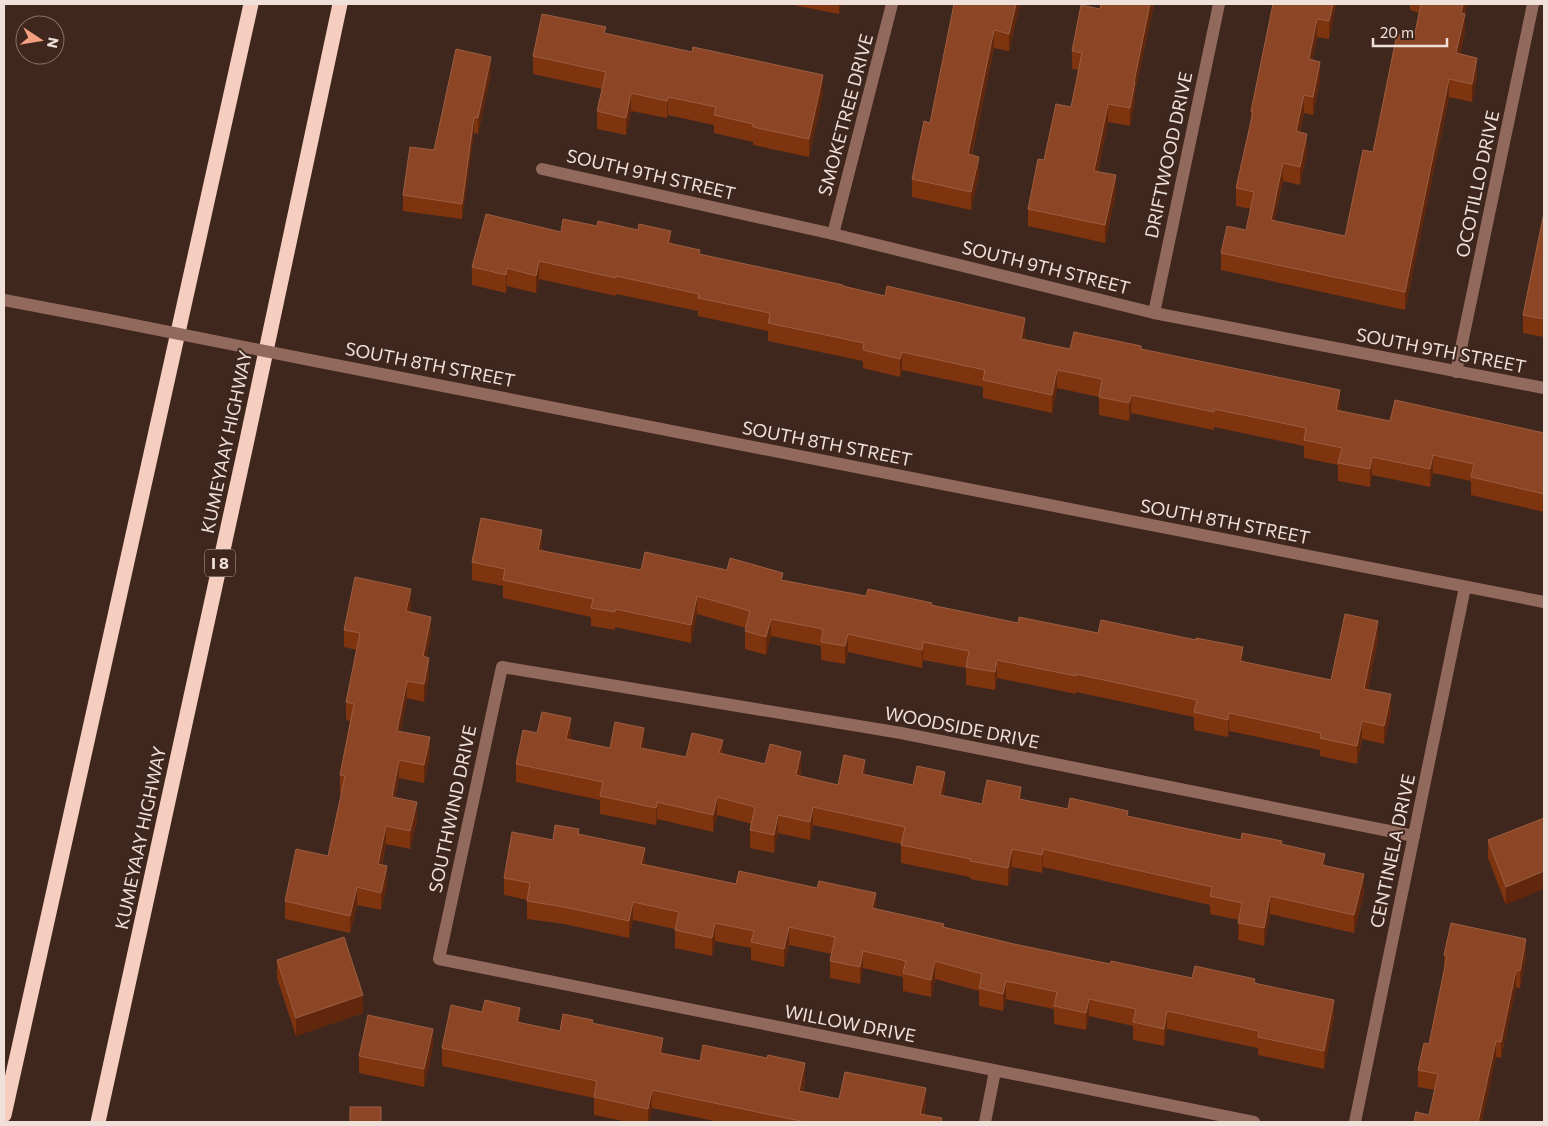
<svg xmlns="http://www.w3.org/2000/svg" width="1548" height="1126" font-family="Commissioner,sans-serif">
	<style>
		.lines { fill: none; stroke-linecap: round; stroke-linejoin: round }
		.minor { stroke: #916a5d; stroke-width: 12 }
		.highway { stroke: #f5cec0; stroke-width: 15 }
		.minor-bridge { stroke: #916a5d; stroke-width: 12 }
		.wall { fill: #7f3410 }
		.shaded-wall { fill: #61270d }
		.building { fill: #8c4626; stroke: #9b5e42 }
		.labels { text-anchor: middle; stroke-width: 4; stroke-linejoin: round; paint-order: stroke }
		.shield { fill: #3f271e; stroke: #bba8a2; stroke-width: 1 }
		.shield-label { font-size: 16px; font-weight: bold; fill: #f0e0da }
		.street-label { font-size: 18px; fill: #f0e0da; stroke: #3f271e }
	</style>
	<rect width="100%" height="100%" fill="#3f271e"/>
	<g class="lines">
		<g class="minor">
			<path d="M542 169 833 234 1154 313 1544 388"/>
			<path d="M833 234 892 4"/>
			<path d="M4 300 104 319"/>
			<path d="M1154 313 1219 4"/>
			<path d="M315 361 1544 602"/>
			<path d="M1456 372 1533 4"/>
			<path d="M985 1122 995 1071"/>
			<path d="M1254 1122 439 959 502 667 901 733 1414 836"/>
			<path d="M1355 1122 1465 587"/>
		</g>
		<g class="highway">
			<path d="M4 1115 251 4"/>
			<path d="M98 1122 247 440 340 4"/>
		</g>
		<path class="minor-bridge" d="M104 319 315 361"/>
	</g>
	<g class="wall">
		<path d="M788 4H841L839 14Z"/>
		<path d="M954 4H1020L1009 51 994 48 972 155 979 175 971 210 912 197V179L930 123Z"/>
		<path d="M1101 4H1154L1135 92V100L1130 126 1108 122 1098 171 1116 193 1105 243 1028 226V209L1044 160 1071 107 1079 70 1072 69V51L1100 9Z"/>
		<path d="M1273 4H1336L1329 39 1317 37 1312 60 1320 80 1313 115 1304 113 1300 132 1307 152 1300 185 1283 181 1274 221 1345 236 1373 152 1414 38 1419 13 1410 10V4H1467L1465 14V32L1460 54 1477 76 1472 102 1449 97 1405 310 1221 270V253L1246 230 1251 209 1236 206V188L1251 121V111Z"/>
		<path d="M606 34 823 93 809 157 753 145V142L714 133V125L668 115 667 118 631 111 626 135 597 129V111L602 89 533 74V56Z"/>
		<path d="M491 73 478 134 474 133 462 219 403 211V195L434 150Z"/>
		<path d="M1544 213V337L1523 333V315Z"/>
		<path d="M561 232 671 243 700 254 843 286 1025 336V339L1070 349H1141L1340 408V411L1390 421 1544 433V512L1471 495V481L1433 473 1430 487 1372 475 1370 487 1338 481V465L1304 458V446L1214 427V430L1131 413 1129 421 1099 415V397L1057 388 1052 413 983 398V387L902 370 900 377 863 368V361L768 341V331L698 316V311L616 294V296L539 279 536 293 507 286 506 293 472 285V267Z"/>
		<path d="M542 548 541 551 641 570H727L866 596 932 605 1018 623 1243 662 1331 680 1378 639 1368 689 1391 712 1384 744 1362 739 1357 764 1320 756V750L1229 731 1228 737 1194 730V717L1076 692V694L997 678 995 690 966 685V668L923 660 922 668 848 652 845 664 821 660V646L771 636 766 655 745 649V631L746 628 697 614 691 643 615 627V630L591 626V617L503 598V586L472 580V562Z"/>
		<path d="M411 606 410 612 431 634 426 657 429 676 424 702 407 698 400 731 430 755 424 783 399 778 395 798 417 820 410 849 386 844 382 865 387 884 381 910 357 905 350 933 285 919V901L328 856 342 793H340V775L350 721 346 720V702L357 650 344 647V630Z"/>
		<path d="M537 733 571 736 570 739 610 748 644 746V748L686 757 723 754 765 764 801 769 800 776 838 785 865 775 913 785 945 790 943 796 982 804 1021 799 1068 809 1128 816 1241 840 1282 844 1325 865 1364 892 1354 933 1270 914 1264 946 1238 940 1239 920 1210 914V905L1043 867 1042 873 1012 867 1008 886 970 879V877L901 863V844L813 825 810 840 778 833 774 853 750 848V830L752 824 717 815 713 832 657 819 656 825 600 814V800L516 782V764Z"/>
		<path d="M1544 818 1506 905 1488 858V840Z"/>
		<path d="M579 834 645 864 736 884 876 909 944 927 1014 944 1110 964 1192 978 1255 983 1334 1017 1324 1069 1258 1055V1048L1167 1029 1164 1046 1133 1040V1026L1089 1016 1086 1030 1054 1024V1009L1006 999 1003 1011 979 1006V991L935 979 931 997 903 991V977L863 968 860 984 830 978V961L832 954 789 945 784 967 751 960V948L715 941 712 956 675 948V929L633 920 629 938 564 924 527 919V900L504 895V878L553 840Z"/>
		<path d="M1444 955 1526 956 1520 988 1516 987 1501 1058 1496 1057 1429 1115 1435 1090 1418 1087V1070L1429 1044 1444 972Z"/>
		<path d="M277 960 363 1013 296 1036 277 978Z"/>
		<path d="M482 1012 520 1023 560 1031 593 1023 663 1053 805 1081 803 1091 839 1099 926 1106 924 1115 942 1122H719L652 1108 649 1122H628L594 1115V1098L442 1066V1048Z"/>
		<path d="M433 1047 424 1087 359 1073V1056Z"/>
	</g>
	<g class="shaded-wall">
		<path d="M839 4H841L839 14Z"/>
		<path d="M1016 4H1020L1009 51V34Z"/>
		<path d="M1150 4H1154L1135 92V100L1130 126V108L1134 82Z"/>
		<path d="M1333 4H1336L1329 39V21Z"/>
		<path d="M1463 4H1467L1465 14V32L1456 71V53L1461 13Z"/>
		<path d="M1317 19V37L1309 77V59Z"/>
		<path d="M994 30V48L968 172V154Z"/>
		<path d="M491 57V73L478 134V118Z"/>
		<path d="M1477 58V76L1472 102V84Z"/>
		<path d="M1320 62V80L1313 115V97Z"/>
		<path d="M823 75V93L809 157V139Z"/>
		<path d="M1449 79V97L1405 310V292Z"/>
		<path d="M631 93V111L626 135V118Z"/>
		<path d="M1304 95V113L1296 149V131Z"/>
		<path d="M668 97V115L667 118V101Z"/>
		<path d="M1108 104V122L1094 188V171Z"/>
		<path d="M474 117V133L462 219V204Z"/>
		<path d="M1307 134V152L1300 185V167Z"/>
		<path d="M979 157V175L971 210V192Z"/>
		<path d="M1283 163V181L1271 238V220Z"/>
		<path d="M1116 175V193L1105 243V225Z"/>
		<path d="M671 231V249L668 243Z"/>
		<path d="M539 261V279L536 293V276Z"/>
		<path d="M507 268V286L506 293V275Z"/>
		<path d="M1025 318V336L1021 356V339Z"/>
		<path d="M902 352V370L900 377V359Z"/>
		<path d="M1057 370V388L1052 413V395Z"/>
		<path d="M1340 390V408L1336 428V410Z"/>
		<path d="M1131 395V413L1129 421V403Z"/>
		<path d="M1433 455V473L1430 487V469Z"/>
		<path d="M1372 457V475L1370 487V469Z"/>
		<path d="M542 530V548L538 568V550Z"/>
		<path d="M411 589V606L406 629V611Z"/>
		<path d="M697 596V614L691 643V625Z"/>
		<path d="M431 617V634L423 674V656Z"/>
		<path d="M771 619V636L766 655V637Z"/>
		<path d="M1378 621V639L1364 707V689Z"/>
		<path d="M848 634V652L845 664V646Z"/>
		<path d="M923 642V660L922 668V650Z"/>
		<path d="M1243 647V665L1240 661Z"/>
		<path d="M429 658V676L424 702V684Z"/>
		<path d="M997 660V678L995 690V672Z"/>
		<path d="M407 681V698L397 748V731Z"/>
		<path d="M1391 694V712L1384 744V726Z"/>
		<path d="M1229 713V731L1228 737V720Z"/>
		<path d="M571 718V736L566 756V739Z"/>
		<path d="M1362 721V739L1357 764V746Z"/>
		<path d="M644 728V746L640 765V748Z"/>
		<path d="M430 737V755L424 783V765Z"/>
		<path d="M723 740V758L719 753Z"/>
		<path d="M801 752V769L796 793V775Z"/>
		<path d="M399 760V778L392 815V797Z"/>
		<path d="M865 760V778L862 774Z"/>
		<path d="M945 772V790L940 813V795Z"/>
		<path d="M1021 787V805L1019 799Z"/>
		<path d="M717 797V815L713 832V815Z"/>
		<path d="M417 802V820L410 849V831Z"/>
		<path d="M657 802V819L656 825V808Z"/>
		<path d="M813 807V825L810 840V822Z"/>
		<path d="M778 815V833L774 853V835Z"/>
		<path d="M386 826V844L378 882V864Z"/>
		<path d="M645 848V866L641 864Z"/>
		<path d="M1012 849V867L1008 886V868Z"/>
		<path d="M1043 849V867L1042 873V855Z"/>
		<path d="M1325 854V872L1322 865Z"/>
		<path d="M387 866V884L381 910V893Z"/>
		<path d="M1544 871V889L1506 905V887Z"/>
		<path d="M1364 874V892L1354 933V915Z"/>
		<path d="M357 887V905L350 933V916Z"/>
		<path d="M876 893V910L872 908Z"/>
		<path d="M1270 896V914L1264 946V928Z"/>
		<path d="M633 902V920L629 938V921Z"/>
		<path d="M715 923V941L712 956V938Z"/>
		<path d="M789 927V945L784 967V949Z"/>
		<path d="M1526 939V956L1520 988V971Z"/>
		<path d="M863 951V968L860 984V967Z"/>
		<path d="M935 961V979L931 997V980Z"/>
		<path d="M1516 970V987L1501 1058V1042Z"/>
		<path d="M1006 981V999L1003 1011V994Z"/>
		<path d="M363 995V1013L296 1036V1018Z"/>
		<path d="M1089 999V1016L1086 1030V1013Z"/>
		<path d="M1334 1000V1017L1324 1069V1051Z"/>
		<path d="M520 1008V1026L517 1022Z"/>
		<path d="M1167 1011V1029L1164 1046V1029Z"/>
		<path d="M433 1029V1047L424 1087V1069Z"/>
		<path d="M663 1038V1056L660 1053Z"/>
		<path d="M1496 1041V1057L1482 1122H1478Z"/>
		<path d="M805 1063V1081L799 1108V1091Z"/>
		<path d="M926 1088V1106L922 1122 920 1114Z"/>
		<path d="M652 1090V1108L649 1122H648V1109Z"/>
	</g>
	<g class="building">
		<path d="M954 4H1016L1009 34 994 30 968 154 979 157 971 192 912 179 924 121 930 123Z"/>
		<path d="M1101 4H1150L1134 82H1135L1130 108 1108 104 1094 171 1116 175 1105 225 1028 209 1038 159 1044 160 1056 104 1071 107 1082 53 1072 51 1081 5 1100 9Z"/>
		<path d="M1273 4H1333L1329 21 1317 19 1309 59 1320 62 1313 97 1304 95 1296 131 1307 134 1300 167 1283 163 1271 220 1345 236 1363 150 1373 152 1397 34 1414 38 1421 4H1463L1461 13 1465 14 1456 53 1477 58 1472 84 1449 79 1405 292 1221 253 1227 226 1246 230 1254 192 1236 188 1253 112 1251 111Z"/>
		<path d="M542 14 606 27 604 33 692 52 693 47 823 75 809 139 753 127V124L714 115 716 107 668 97 667 101 631 93 626 118 597 111 606 72 533 56Z"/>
		<path d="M456 49 491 57 478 118 474 117 462 204 403 195 410 147 434 150Z"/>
		<path d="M1544 213V319L1523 315Z"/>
		<path d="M486 214 561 232 563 219 597 226 598 221 638 230 639 224 671 231 668 243 700 250 699 254 843 285V286L885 296 887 286 1025 318 1021 339 1070 349 1074 332 1141 346V349L1340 390 1336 410 1390 421 1395 400 1544 433V494L1471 477 1474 464 1433 455 1430 469 1372 457 1370 469 1338 463 1342 448 1304 440 1306 428 1214 409V412L1131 395 1129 403 1099 397 1102 379 1057 370 1052 395 983 380 985 370 902 352 900 359 863 350 864 343 768 323 770 313 698 298 699 294 616 276V278L539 261 536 276 507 268 506 275 472 267Z"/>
		<path d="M481 518 542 530 538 550 641 570 645 552 727 570 730 558 783 573 781 580 866 596 868 589 932 603 931 605 1018 623 1019 617 1098 633 1101 620 1196 640V638L1243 647 1240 661 1331 680 1345 614 1378 621 1364 689 1391 694 1384 726 1362 721 1357 746 1320 738 1321 733 1229 713 1228 720 1194 712 1197 700 1076 674V676L997 660 995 672 966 667 969 651 923 642 922 650 848 634 845 646 821 642 823 629 771 619 766 637 745 631 750 611 697 596 691 625 615 609V612L591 608 593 599 503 580 505 569 472 562Z"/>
		<path d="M355 577 411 589 406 611 431 617 423 656 429 658 424 684 407 681 397 731 430 737 424 765 399 760 392 797 417 802 410 831 386 826 378 864 387 866 381 893 357 887 350 916 285 901 296 849 328 856 345 776 340 775 354 704 346 702 360 633 344 630Z"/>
		<path d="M542 712 571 718 566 739 610 748 615 722 644 728 640 748 686 757 692 733 723 740 719 753 765 764 770 744 801 752 796 775 838 785 844 755 865 760 862 774 913 785 917 766 945 772 940 795 982 804 987 780 1021 787 1019 799 1068 809 1070 798 1128 811 1127 816 1241 840 1242 833 1282 841 1281 844 1325 854 1322 865 1364 874 1354 915 1270 896 1264 928 1238 923 1242 903 1210 896 1212 887 1043 849 1042 855 1012 849 1008 868 970 861 971 859 901 845 905 827 813 807 810 822 778 815 774 835 750 830 755 807 717 797 713 815 657 802 656 808 600 796 603 782 516 764 523 730 537 733Z"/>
		<path d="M1544 818V871L1506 887 1488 840Z"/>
		<path d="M555 825 579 829 578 834 645 848 641 864 736 884 739 871 817 888 819 881 876 893 872 908 944 924 943 927 1014 944 1110 964 1111 961 1192 978 1195 966 1255 979 1254 983 1334 1000 1324 1051 1258 1037 1259 1031 1167 1011 1164 1029 1133 1022 1136 1009 1089 999 1086 1013 1054 1006 1057 992 1006 981 1003 994 979 988 982 974 935 961 931 980 903 973 906 961 863 951 860 967 830 961 835 937 789 927 784 949 751 942 754 931 715 923 712 938 675 930 679 912 633 902 629 921 564 907 527 901 530 883 504 878 512 832 553 840Z"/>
		<path d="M1451 923 1526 939 1520 971 1516 970 1501 1042 1496 1041 1478 1122H1414L1416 1112 1429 1115 1438 1074 1418 1070 1424 1043 1429 1044 1447 956 1444 955Z"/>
		<path d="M344 937 363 995 296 1018 277 960Z"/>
		<path d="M485 1000 520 1008 517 1022 560 1031 563 1014 593 1020 592 1023 663 1038 660 1053 700 1061 703 1045 767 1058 768 1055 805 1063 799 1091 839 1099 845 1072 926 1088 920 1114 942 1118 941 1122H805L652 1090 648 1109 594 1097 597 1081 442 1048 451 1005 482 1012Z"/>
		<path d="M368 1015 433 1029 424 1069 359 1056Z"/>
		<rect x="350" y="1107" width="31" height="15"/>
	</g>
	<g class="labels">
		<rect class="shield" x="205" y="549.5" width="30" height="27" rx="4"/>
		<g class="shield-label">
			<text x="220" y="569">I 8</text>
		</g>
		<g class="street-label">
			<text transform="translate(846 115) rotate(-75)" y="6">SMOKETREE DRIVE</text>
			<text transform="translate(1169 155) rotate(-78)" y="6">DRIFTWOOD DRIVE</text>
			<text transform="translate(651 175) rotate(13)" y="6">SOUTH 9TH STREET</text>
			<text transform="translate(1478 184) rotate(-78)" y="6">OCOTILLO DRIVE</text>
			<text transform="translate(1046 268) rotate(14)" y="6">SOUTH 9TH STREET</text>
			<text transform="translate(1441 351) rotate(11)" y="6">SOUTH 9TH STREET</text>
			<text transform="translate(430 365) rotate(11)" y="6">SOUTH 8TH STREET</text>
			<text transform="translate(227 442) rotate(-78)" y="6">KUMEYAAY HIGHWAY</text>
			<text transform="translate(827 444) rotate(11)" y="6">SOUTH 8TH STREET</text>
			<text transform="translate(1225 522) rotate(11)" y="6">SOUTH 8TH STREET</text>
			<text transform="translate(962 728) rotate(11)" y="6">WOODSIDE DRIVE</text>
			<text transform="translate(453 809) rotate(-78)" y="6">SOUTHWIND DRIVE</text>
			<text transform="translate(141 838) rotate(-78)" y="6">KUMEYAAY HIGHWAY</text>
			<text transform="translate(1393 851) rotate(-78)" y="6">CENTINELA DRIVE</text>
			<text transform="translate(850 1024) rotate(11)" y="6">WILLOW DRIVE</text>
		</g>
	</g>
	<rect width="1548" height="1126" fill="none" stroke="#f0e0da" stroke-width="10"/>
	<g transform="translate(40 40) rotate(102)"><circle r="24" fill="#3f271e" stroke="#867169"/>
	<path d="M0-4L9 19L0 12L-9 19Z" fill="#f3a081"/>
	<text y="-8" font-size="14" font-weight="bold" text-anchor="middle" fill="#f0e0da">N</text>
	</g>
	<path d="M1373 38v8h74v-8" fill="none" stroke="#f0e0da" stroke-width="2.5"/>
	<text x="1380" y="38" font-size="15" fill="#f0e0da" stroke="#3f271e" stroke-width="4" paint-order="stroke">20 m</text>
</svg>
